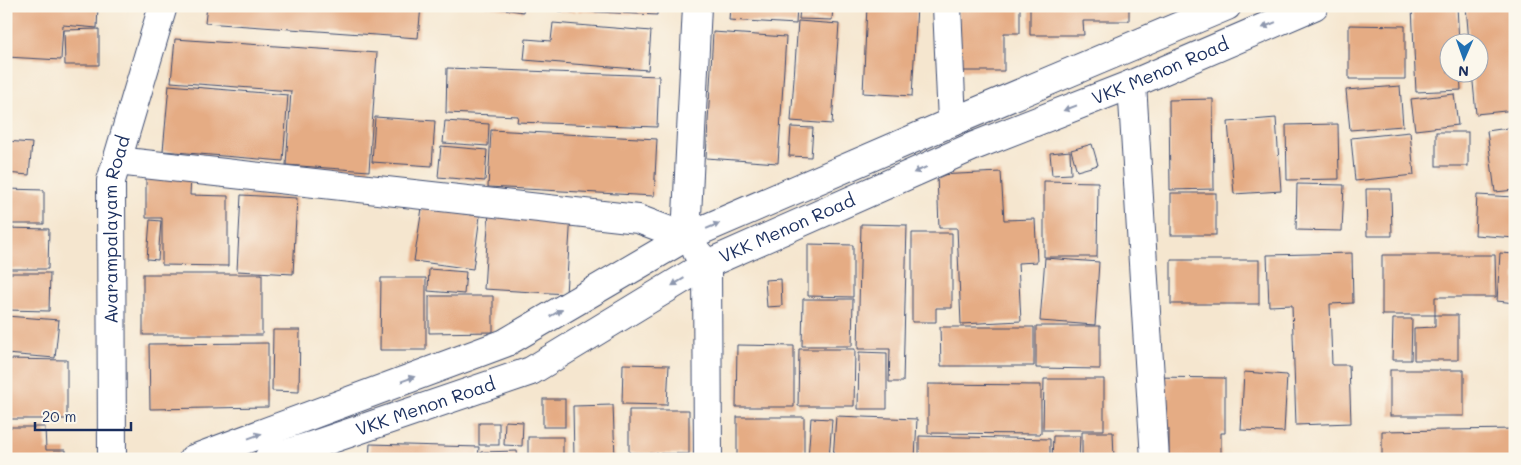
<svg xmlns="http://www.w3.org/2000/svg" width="1521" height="465" font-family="Mali,sans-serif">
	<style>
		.building { fill: #e5ac84 }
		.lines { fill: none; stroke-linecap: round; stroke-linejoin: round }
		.minor-casing { stroke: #3c4a6f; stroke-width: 30 }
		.major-casing { stroke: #3c4a6f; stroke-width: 30 }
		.minor { stroke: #fff; stroke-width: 28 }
		.major { stroke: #fff; stroke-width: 28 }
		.oneway { fill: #8d97ae }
		.labels { text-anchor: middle; stroke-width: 5; stroke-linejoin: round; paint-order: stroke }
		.street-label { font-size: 18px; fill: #1b2f5e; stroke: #fbf7ec }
	</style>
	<rect width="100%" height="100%" fill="#fbf7ec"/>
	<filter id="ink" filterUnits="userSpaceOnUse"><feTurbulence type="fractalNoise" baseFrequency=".02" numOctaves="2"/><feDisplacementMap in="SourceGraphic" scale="10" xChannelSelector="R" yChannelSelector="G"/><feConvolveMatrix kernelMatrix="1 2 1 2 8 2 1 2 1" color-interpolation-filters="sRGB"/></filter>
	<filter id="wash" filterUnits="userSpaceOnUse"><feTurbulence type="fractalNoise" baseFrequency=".0096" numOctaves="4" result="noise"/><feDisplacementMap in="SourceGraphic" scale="20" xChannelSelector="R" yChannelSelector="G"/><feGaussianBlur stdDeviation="1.12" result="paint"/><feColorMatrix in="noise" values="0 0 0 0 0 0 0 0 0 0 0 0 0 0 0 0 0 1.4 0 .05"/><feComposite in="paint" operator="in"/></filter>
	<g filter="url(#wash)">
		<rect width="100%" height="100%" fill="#f5e6cf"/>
		<g id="blocks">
			<g class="building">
				<path d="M6 6H98L97 28 63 25 61 60 6 57Z"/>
				<path d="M207 6H421L418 38 205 23Z"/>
				<path d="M484 6H524L523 12Z"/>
				<path d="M558 6H576L575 12 558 11Z"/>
				<path d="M578 6H657V15L578 11Z"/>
				<path d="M730 6H797L796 24 729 20Z"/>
				<path d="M800 6H833L832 20 799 19Z"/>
				<path d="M867 6H917L912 96 863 93Z"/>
				<path d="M958 6H1020V33H1004V71H957Z"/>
				<path d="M1030 6H1129V21H1083L1084 35H1030Z"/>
				<path d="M1457 6 1459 42H1448V72H1460L1461 90 1416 92 1412 7Z"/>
				<path d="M1466 6H1515V110L1476 114 1472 72H1478V42H1469Z"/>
				<path d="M798 21 839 24 832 124 791 121Z"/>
				<path d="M553 23 651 31 648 70 524 60 526 39 551 41Z"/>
				<path d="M1349 25 1405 26V79H1349Z"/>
				<path d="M99 29V65H65L64 30Z"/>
				<path d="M713 32 786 37 778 163 706 158Z"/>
				<path d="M175 39 377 53 369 171 286 165 291 91 171 82Z"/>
				<path d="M447 68 659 76 657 127 517 122 518 116 446 113Z"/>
				<path d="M169 85 288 95 283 161 163 151Z"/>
				<path d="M1400 86 1403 126 1350 130 1346 90Z"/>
				<path d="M1454 94 1458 125 1415 130 1411 99Z"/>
				<path d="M1213 99 1214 189 1170 190 1169 100Z"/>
				<path d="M375 117 435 121 432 166 372 162Z"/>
				<path d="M1276 118 1281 191 1234 194 1228 122Z"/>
				<path d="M445 121 489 124 488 146 443 143Z"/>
				<path d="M1338 124 1339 179 1287 180 1286 125Z"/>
				<path d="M791 127 813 128 811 157 789 156Z"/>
				<path d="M1515 127V190L1495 192 1487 131Z"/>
				<path d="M491 130 657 139 654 196 488 187Z"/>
				<path d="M1410 132 1414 175 1355 181 1351 138Z"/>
				<rect x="1436" y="132" width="32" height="34"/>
				<path d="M6 141 32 143 29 175 6 173Z"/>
				<path d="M1092 144 1098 165 1077 171 1071 150Z"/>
				<path d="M441 146 487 150 485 181 438 177Z"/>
				<path d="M1070 151 1071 174 1052 175 1050 153Z"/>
				<path d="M1001 172 1004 220 1035 219 1037 262 1018 263 1021 321 961 324 957 228H939L937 175Z"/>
				<path d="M146 177H191L190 195 228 196V266L162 265V218H146Z"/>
				<path d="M1044 181 1098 182 1097 257H1044Z"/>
				<path d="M1297 184 1344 185 1342 231 1296 230Z"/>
				<path d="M6 189 44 190V224H6Z"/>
				<path d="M1366 189H1391L1392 236H1367Z"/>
				<rect x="1171" y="193" width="45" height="42"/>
				<path d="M241 195 297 198 293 274 237 271Z"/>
				<path d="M1477 195 1515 197V238L1475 235Z"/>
				<path d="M422 208 480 216 473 269 414 261Z"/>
				<path d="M489 210 571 214 566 294 484 289Z"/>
				<path d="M150 220 161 221 158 260 147 259Z"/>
				<path d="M861 224 907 225 903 382H889L890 349H858Z"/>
				<path d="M6 228 49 229 48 269H6Z"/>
				<path d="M912 233H952V308H936V322H912Z"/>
				<path d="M808 244 853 245V297L808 296Z"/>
				<path d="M1352 253 1353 303 1330 304 1332 365H1349L1351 423 1296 425 1292 305 1269 306 1267 255Z"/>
				<path d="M1500 253 1515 254V303L1497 301Z"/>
				<path d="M1382 255H1495L1496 297H1435V315H1382Z"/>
				<path d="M1045 258 1099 262 1095 325 1040 321Z"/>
				<rect x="1171" y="260" width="88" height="44"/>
				<path d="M429 269 466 272 464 294 428 291Z"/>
				<path d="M6 273H50L49 311 6 310Z"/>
				<rect x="143" y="274" width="119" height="61"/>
				<path d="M381 278H426V350H380Z"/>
				<path d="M781 279 782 306 767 307 765 280Z"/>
				<path d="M429 296H493V332L429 333Z"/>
				<path d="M803 299H853L852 346H802Z"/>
				<path d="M1435 315H1458V360H1414V328L1435 327Z"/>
				<path d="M6 316 59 320 55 358 6 354Z"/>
				<path d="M1393 319H1412L1411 360H1392Z"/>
				<path d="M1036 326H1100V369L1036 368Z"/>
				<path d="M940 327H1034V366H941Z"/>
				<path d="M273 330H300L299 392 272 391Z"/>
				<path d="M268 343V407L150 409 149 344Z"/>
				<path d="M737 345 794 346V407H736Z"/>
				<path d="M799 349H855L854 406H798Z"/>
				<path d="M859 352 887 353V409H858Z"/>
				<path d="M6 359 67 360V419H6Z"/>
				<path d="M623 364 669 365 667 405 622 404Z"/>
				<rect x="1390" y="370" width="74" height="46"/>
				<path d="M1244 372 1287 375 1284 432 1241 430Z"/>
				<path d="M1154 377 1225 378V433H1221V459L1169 458V429L1154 428Z"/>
				<path d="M1044 379H1104V430H1043Z"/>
				<path d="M928 384 1041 385V434L928 433Z"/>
				<rect x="543" y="399" width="22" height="28"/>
				<path d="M613 405 615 459H574L573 406Z"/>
				<path d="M629 410H689V454L629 453Z"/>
				<path d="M836 416 917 419 915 459H833Z"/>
				<rect x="737" y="417" width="67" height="42"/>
				<path d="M811 418 832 419 829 459H808Z"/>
				<path d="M505 421 523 422 522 446 504 445Z"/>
				<rect x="479" y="423" width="20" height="22"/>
				<path d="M6 427H45L46 450H66V459H6Z"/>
				<path d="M1515 429V459H1382V431Z"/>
				<path d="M1082 432H1113L1114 459H1082Z"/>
				<path d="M919 436 1050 439V459H919Z"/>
				<path d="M1053 436H1080L1079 459H1052Z"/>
				<rect x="528" y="437" width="35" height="22"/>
				<path d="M370 444 479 447 478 459H369Z"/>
				<path d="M517 451 518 459H481V452Z"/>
				<rect x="632" y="457" width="41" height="2"/>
			</g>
		</g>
	</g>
	<g filter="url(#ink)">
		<use href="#blocks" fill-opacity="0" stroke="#3c4a6f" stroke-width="1"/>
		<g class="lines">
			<defs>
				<g id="minor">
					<path d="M947 6 952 122"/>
					<path d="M1132 84 1155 459"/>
					<path d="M117 161 638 219 686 237 697 6"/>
					<path d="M697 252 707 264 708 459"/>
					<path d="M193 459 505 343 686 237 952 122 1227 6"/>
					<path id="s1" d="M268 459 311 446 531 371 707 264 974 146 1132 84 1314 6"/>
				</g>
				<g id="major">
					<path id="s2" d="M112 459 111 181 163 6"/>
				</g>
			</defs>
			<use href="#minor" class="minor-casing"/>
			<use href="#major" class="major-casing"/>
			<use href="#minor" class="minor"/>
			<use href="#major" class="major"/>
		</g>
		<defs><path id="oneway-solid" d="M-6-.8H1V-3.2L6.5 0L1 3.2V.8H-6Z" transform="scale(1.25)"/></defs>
		<g class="oneway">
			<use href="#oneway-solid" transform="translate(1269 25) rotate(157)"/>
			<use href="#oneway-solid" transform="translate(1070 108) rotate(159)"/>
			<use href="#oneway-solid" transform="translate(920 170) rotate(156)"/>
			<use href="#oneway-solid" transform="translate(713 226) rotate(-23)"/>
			<use href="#oneway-solid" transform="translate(678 282) rotate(149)"/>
			<use href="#oneway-solid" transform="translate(556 313) rotate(-30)"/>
			<use href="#oneway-solid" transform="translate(408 379) rotate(-20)"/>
			<use href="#oneway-solid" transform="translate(255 436) rotate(-20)"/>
		</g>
	</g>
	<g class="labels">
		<g class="street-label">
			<text dy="6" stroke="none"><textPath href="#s1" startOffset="976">VKK Menon Road</textPath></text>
			<text dy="6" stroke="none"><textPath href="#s1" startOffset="571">VKK Menon Road</textPath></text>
			<text dy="6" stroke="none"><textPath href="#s2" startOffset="230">Avarampalayam Road</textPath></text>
			<text dy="6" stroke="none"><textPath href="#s1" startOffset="166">VKK Menon Road</textPath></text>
		</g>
	</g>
	<rect width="1521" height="465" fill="none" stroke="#fbf7ec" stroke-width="25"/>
	<g transform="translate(1464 58) rotate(182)"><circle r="24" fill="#fbf7ec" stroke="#a1a7b3"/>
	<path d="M0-4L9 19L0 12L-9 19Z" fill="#1f6fb2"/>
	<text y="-8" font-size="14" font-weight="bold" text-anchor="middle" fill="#1b2f5e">N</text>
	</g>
	<path d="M35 422v8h96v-8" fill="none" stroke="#1b2f5e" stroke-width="2.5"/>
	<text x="42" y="422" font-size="15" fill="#1b2f5e" stroke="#fbf7ec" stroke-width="4" paint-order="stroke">20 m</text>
</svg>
